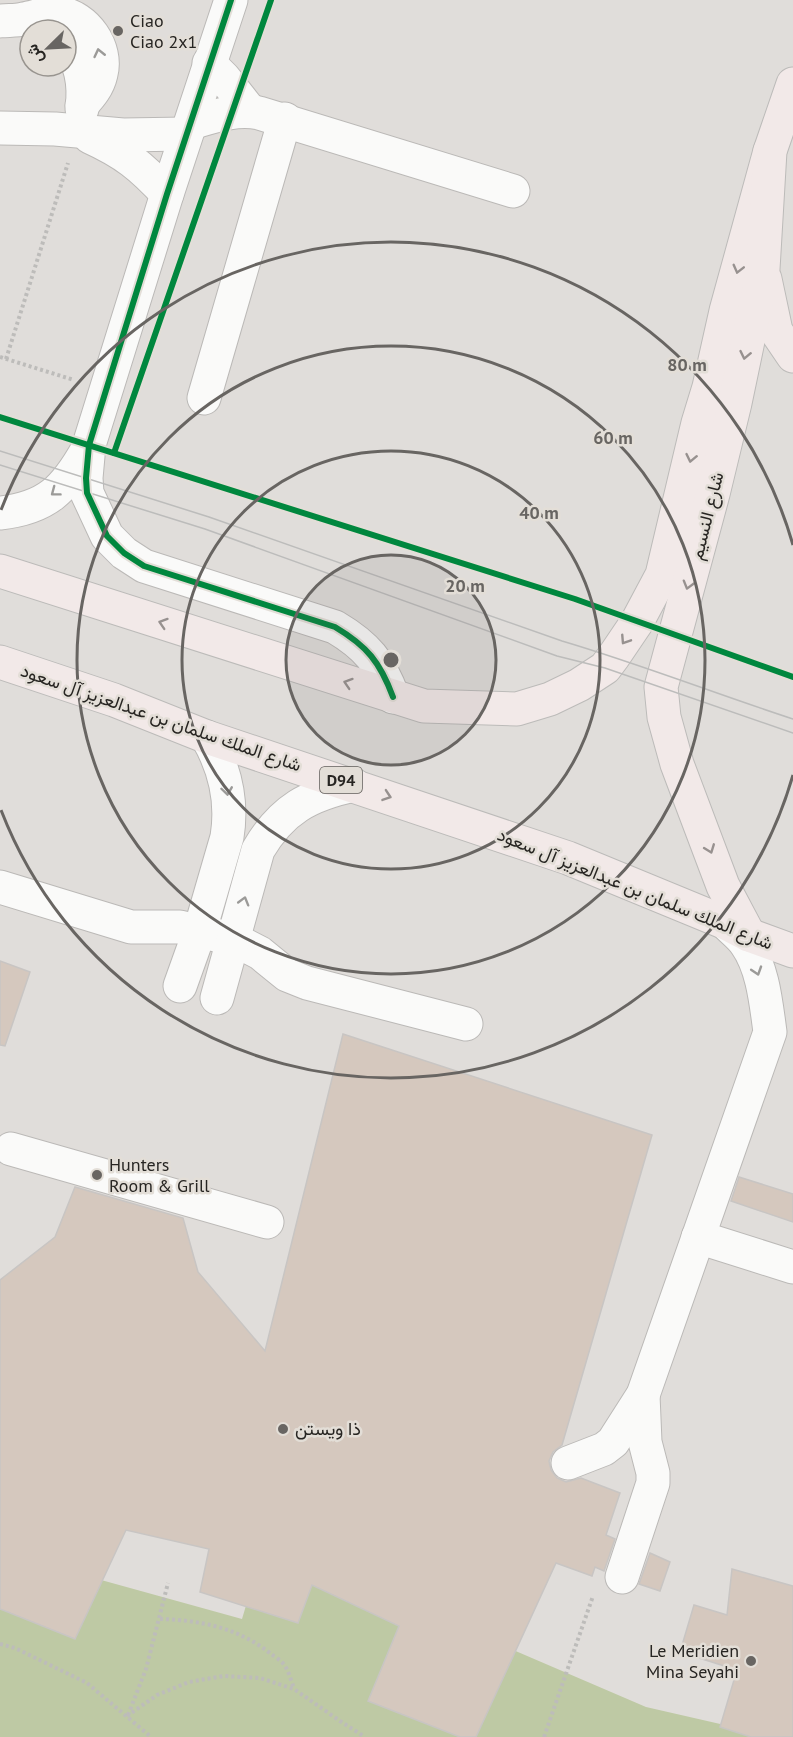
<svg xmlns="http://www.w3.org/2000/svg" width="793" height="1737" font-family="'PT Sans',Vazirmatn,sans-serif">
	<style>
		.green { fill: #bec9a4 }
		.building { fill: #d5c8be; stroke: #c8c5c3; stroke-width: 1.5 }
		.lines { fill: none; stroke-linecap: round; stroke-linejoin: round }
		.minor-casing { stroke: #bbb9b7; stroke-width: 35 }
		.major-casing { stroke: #bcbbb9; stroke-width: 35 }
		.path { stroke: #bdbcba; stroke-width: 4; stroke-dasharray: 3 3; stroke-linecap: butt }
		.minor { stroke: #fafaf9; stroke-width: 33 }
		.major { stroke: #f2e9e8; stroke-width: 33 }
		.tram { stroke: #bcbcbb; stroke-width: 1.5 }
		.cycleway-casing { stroke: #e3ded7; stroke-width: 10 }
		.cycleway { stroke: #00873e; stroke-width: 6 }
		.oneway { stroke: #9b9a98 }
		.oneway2 { stroke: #97918f }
		.ring { fill: none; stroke: #686562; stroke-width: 3 }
		.poi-dot { fill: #686562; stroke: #e3ded7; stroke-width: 2 }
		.labels { text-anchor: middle; stroke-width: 5; stroke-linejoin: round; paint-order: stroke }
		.shield { fill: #e3ded7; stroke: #5f5c58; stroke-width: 1.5 }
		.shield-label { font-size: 16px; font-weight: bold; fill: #272522 }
		.poi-label { font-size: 18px; fill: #272522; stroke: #e3ded7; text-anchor: start }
		.street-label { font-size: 18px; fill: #272522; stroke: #e3ded7 }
		.centre { fill: #686562; stroke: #e3ded7; stroke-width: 3 }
		.ring-label { font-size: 18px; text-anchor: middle; font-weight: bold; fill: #686562; stroke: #e3ded7; stroke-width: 5; stroke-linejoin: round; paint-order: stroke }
	</style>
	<rect width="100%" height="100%" fill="#e0ddda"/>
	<path class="green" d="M276 1505 429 1614 646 1707 729 1726 755 1737H0V1552L242 1619Z"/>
	<g class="building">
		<path d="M0 961 30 972 5 1046 0 1045Z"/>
		<path d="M343 1034 652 1135 562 1445 553 1452 549 1461 551 1470 557 1478 566 1482 581 1478 620 1493 606 1535 615 1539 604 1571 595 1567 592 1576 556 1563 476 1737H460L368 1701 399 1626 312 1585 298 1623 200 1592 209 1549 126 1530 75 1639 0 1609V1280L55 1237 75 1187 183 1218 198 1272 265 1351Z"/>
		<path d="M739 1177 793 1194V1222L731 1201Z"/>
		<path d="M650 1553 670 1562 660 1591 639 1584Z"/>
		<path d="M732 1569 793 1586V1737H751L720 1727 737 1670 680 1652 694 1605 727 1615Z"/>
	</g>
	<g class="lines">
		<defs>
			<g id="minor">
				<path d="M231 0 167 194 89 445 86 478 87 493 107 536 124 553 144 566 335 627C367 646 380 662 393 697"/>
				<path d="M0 21C8 20 16 21 23 19 36 17 45 12 59 13 86 16 108 48 101 74 98 87 91 95 82 105"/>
				<path d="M66 44C82 62 85 85 82 109"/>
				<path d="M209 63 224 78 250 111"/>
				<path d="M191 123C212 117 236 108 259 113L513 191"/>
				<path d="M0 128 55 129 123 135 186 134"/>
				<path d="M90 137C125 153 141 166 167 194"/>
				<path d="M204 398 285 119"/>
				<path d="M0 513C47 508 65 489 87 450"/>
				<path d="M0 887 131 927H180L233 939 260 953 287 975 307 983 466 1024"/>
				<path d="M180 986 200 930 227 837C233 800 225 768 207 737"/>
				<path d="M217 998 258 850C282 809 309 795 354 785"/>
				<path d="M11 1149 267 1222"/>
				<path d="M698 1237 793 1267"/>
				<path d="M568 1463 604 1449 613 1442 643 1395 770 1032C766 1003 763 968 746 944 741 936 732 930 726 923"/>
				<path d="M622 1577 653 1483V1473L645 1442 643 1395"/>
			</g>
			<g id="major">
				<path d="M765 279 776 331 793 356"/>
				<path d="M0 571 424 706 517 709 550 699 579 685 605 668 614 656 637 622 662 575 698 423 709 387 726 311 770 151"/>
				<path d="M0 662 114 700 207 737 568 858 726 923 749 935 793 951"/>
				<path d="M749 935 723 886 677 764 664 717 661 687 713 494 735 403 763 269 770 151 793 84"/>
			</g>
		</defs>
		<use href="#minor" class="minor-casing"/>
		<use href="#major" class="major-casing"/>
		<g class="path">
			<path d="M0 357 74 380"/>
			<path d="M6 359 68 163"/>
			<path d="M160 1619C200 1620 239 1628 271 1654 275 1657 282 1661 285 1666 289 1672 291 1681 294 1688"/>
			<path d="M0 1644 15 1648 87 1683 151 1737"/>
			<path d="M128 1715 146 1669 168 1583"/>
			<path d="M127 1716 157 1695 189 1682 224 1676 260 1678 294 1689 340 1721 365 1737"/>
			<path d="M544 1737 593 1596"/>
		</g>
		<use href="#minor" class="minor"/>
		<use href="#major" class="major"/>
		<g class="tram">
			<path d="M0 451 209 517 562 641C640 664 716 694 793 719"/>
			<path d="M0 465 205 529 557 656 605 668 793 733"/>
		</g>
		<defs>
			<g id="cycleway">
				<path d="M231 0 167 194 89 445 86 478 87 493 107 536 124 553 144 566 335 627C367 646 380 662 393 697"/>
				<path d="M0 417 575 599 793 677"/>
				<path d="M114 453 271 0"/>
			</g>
		</defs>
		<use href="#cycleway" class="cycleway-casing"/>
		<use href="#cycleway" class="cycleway"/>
	</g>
	<defs><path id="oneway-chevron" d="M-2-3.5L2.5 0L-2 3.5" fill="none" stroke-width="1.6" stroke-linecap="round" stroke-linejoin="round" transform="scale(1.5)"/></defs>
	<g class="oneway">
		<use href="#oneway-chevron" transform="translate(99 53) rotate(-103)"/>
		<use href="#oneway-chevron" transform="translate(55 492) rotate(143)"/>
		<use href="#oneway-chevron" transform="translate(227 791) rotate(82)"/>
		<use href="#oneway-chevron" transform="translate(244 901) rotate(-74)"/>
		<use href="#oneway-chevron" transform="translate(757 971) rotate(72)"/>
	</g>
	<g class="oneway2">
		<use href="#oneway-chevron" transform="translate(738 269) rotate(104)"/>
		<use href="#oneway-chevron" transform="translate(745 355) rotate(102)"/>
		<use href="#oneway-chevron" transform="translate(691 458) rotate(102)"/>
		<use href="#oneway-chevron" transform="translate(688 585) rotate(106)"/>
		<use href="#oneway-chevron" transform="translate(163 623) rotate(-162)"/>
		<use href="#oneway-chevron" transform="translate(625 640) rotate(123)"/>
		<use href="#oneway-chevron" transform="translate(348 683) rotate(-162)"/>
		<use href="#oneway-chevron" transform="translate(387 796) rotate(19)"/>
		<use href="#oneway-chevron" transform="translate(710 849) rotate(69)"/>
	</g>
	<circle cx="391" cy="660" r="105" fill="#686562" fill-opacity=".12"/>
	<g class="ring">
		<circle cx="391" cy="660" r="105"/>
		<circle cx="391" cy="660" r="209"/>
		<circle cx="391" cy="660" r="314"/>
		<path d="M793 775A418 418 0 0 1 1 810M1 510A418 418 0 0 1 793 545"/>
	</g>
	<g class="poi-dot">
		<circle cx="118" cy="31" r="6"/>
		<circle cx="97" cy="1175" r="6"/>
		<circle cx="283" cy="1429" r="6"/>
		<circle cx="751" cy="1661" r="6"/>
	</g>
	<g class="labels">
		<rect class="shield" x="320" y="767" width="42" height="26" rx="4.5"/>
		<g class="shield-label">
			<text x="341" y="786">D94</text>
		</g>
		<g class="poi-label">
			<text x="130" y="27">Ciao<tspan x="130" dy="21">Ciao 2x1</tspan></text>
			<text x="109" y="1171">Hunters<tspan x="109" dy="21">Room &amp; Grill</tspan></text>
			<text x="295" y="1435">ذا ويستن</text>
			<text x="739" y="1657" text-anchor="end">Le Meridien<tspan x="739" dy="21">Mina Seyahi</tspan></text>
		</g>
		<g class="street-label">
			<text transform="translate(707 516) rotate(-76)" y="6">شارع النسيم</text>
			<text transform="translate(161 718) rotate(19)" y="6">شارع الملك سلمان بن عبدالعزيز آل سعود</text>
			<text transform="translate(635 889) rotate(22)" y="6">شارع الملك سلمان بن عبدالعزيز آل سعود</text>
		</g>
	</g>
	<circle cx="391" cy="660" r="9" class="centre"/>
	<g class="ring-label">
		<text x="687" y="371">80 m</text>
		<text x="613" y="444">60 m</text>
		<text x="539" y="519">40 m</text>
		<text x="465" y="592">20 m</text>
	</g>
	<g transform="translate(48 48) rotate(246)"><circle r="28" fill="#e3ded7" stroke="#98948f" stroke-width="1.5"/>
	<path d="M0-4.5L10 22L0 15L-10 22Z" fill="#686562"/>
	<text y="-9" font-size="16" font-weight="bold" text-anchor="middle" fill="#272522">ش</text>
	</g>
</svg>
